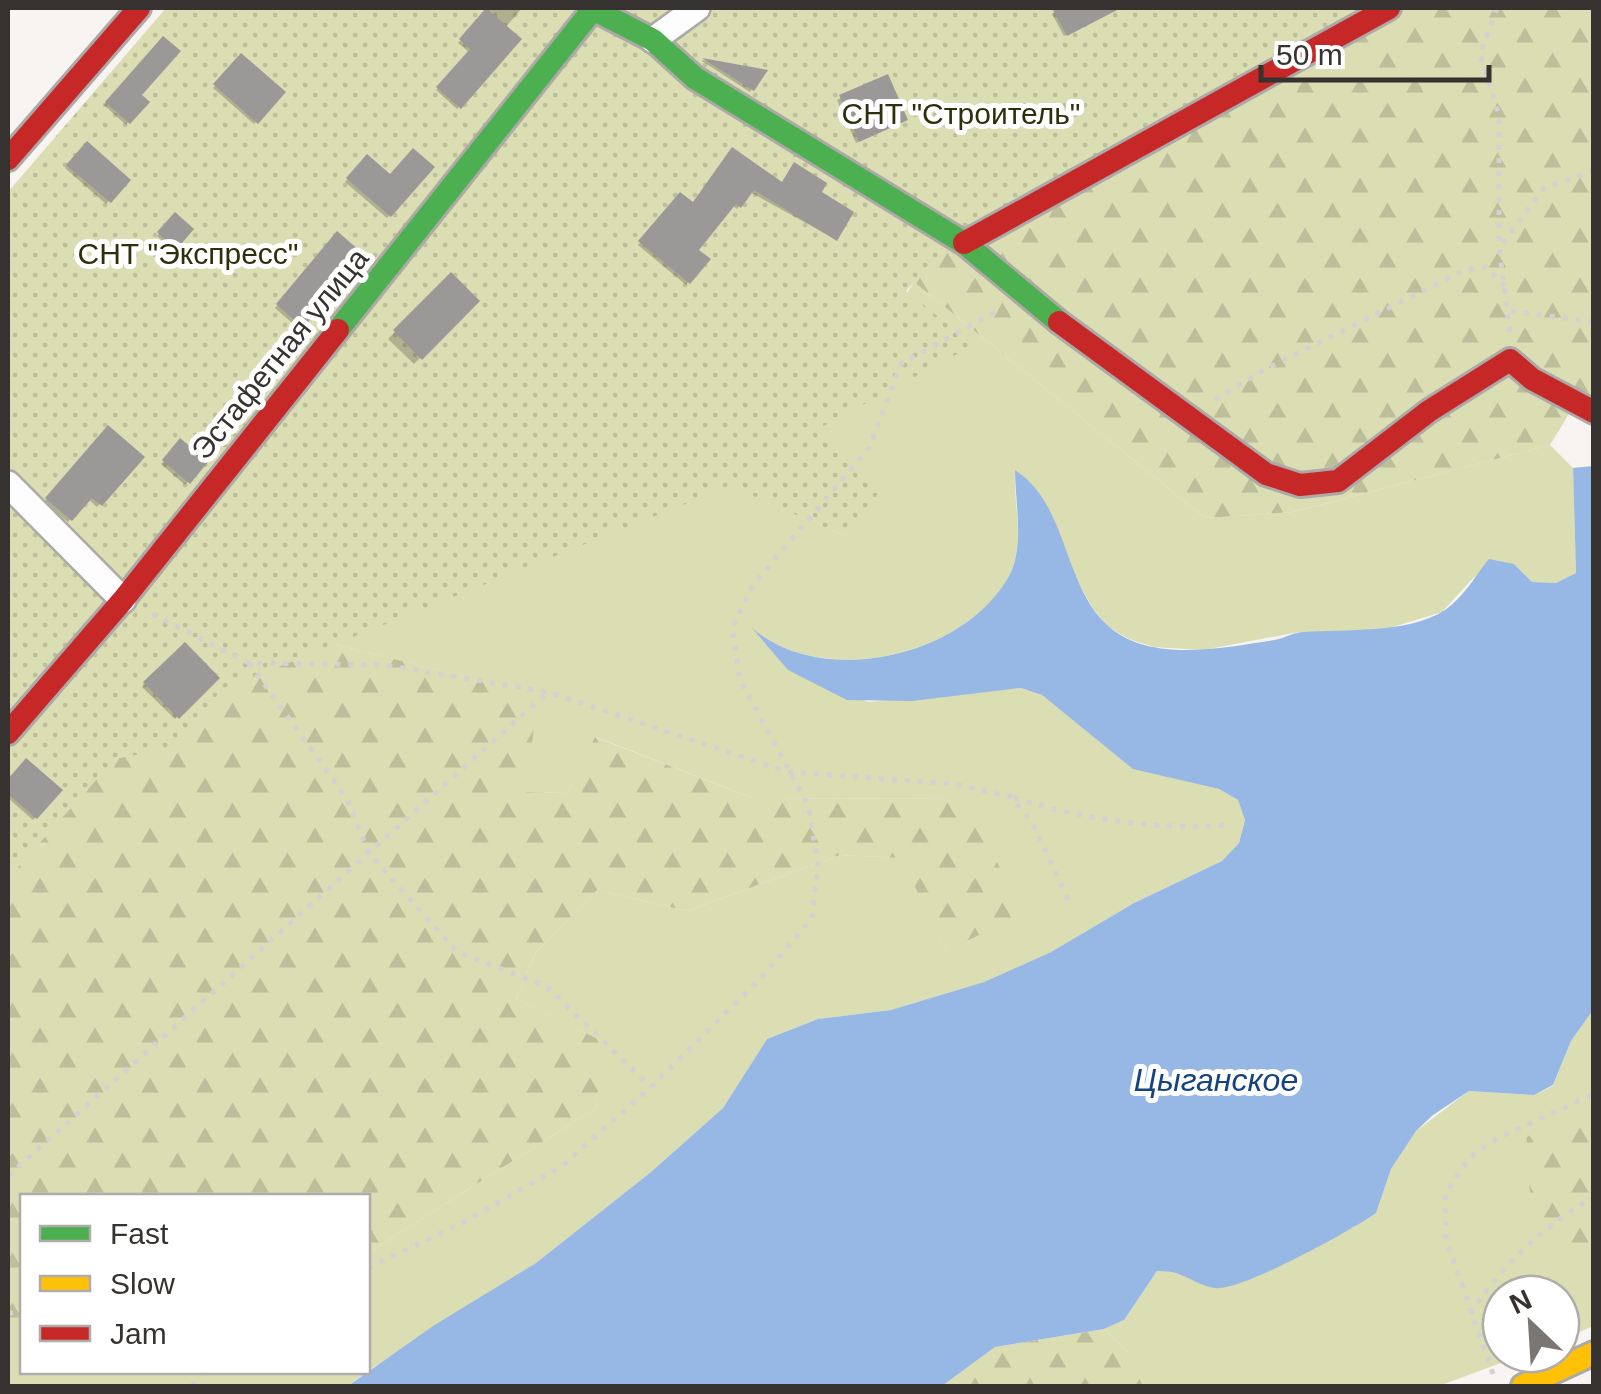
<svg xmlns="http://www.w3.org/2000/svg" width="1601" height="1394" font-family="Helvetica,sans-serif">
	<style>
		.grass { fill: #dbddb3 }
		.forest { fill: url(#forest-firs) }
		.park { fill: url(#park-dots) }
		.water { fill: #97b8e4 }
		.shadow { fill: #0003 }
		.building { fill: #9b9997 }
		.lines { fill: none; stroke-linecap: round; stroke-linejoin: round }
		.street-casing { stroke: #aca9a7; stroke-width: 30 }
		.fast-casing { stroke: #aca9a7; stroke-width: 28 }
		.slow-casing { stroke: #aca9a7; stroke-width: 28 }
		.jam-casing { stroke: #aca9a7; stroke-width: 28 }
		.path { stroke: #d3d2d1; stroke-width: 5; stroke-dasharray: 5 8; stroke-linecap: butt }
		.street { stroke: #fefdfd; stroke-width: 25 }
		.fast { stroke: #4caf50; stroke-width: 22 }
		.slow { stroke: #ffc107; stroke-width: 22 }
		.jam { stroke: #c62828; stroke-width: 22 }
		.labels { text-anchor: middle; stroke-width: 10; stroke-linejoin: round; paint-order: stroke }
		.park-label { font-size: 30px; fill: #2d300b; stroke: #fff }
		.street-label { font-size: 30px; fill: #353230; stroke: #fff }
		.water-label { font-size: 32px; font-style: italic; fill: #14437e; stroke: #fff }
	</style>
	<defs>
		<pattern id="forest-firs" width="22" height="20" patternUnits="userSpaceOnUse" patternTransform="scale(2.5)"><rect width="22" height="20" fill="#dbddb3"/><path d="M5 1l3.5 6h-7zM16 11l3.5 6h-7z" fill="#bdbe9a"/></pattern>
		<pattern id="park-dots" width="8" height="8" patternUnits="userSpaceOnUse" patternTransform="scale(2.5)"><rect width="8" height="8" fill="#dbddb3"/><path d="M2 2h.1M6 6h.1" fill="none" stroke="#bdbe9a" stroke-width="1.8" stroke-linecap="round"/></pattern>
	</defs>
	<rect width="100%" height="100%" fill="#f7f4f1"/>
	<g class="grass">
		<path d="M914 282 1205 518 1293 512 1550 445 1573 468 1576 573 1556 583 1532 582 1514 564 1474 577 1442 612 1373 633 1299 632 1203 650 1154 647 1129 639 1107 626 1092 607 1015 470C1013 503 1026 545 1009 576 965 655 831 686 759 634L788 670 869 702 1021 688 1042 695 1133 768 1219 789 1238 800 1245 820 1239 843 1222 861 1134 903 1051 952 984 982 891 1010 818 1019 767 1039 723 1108 651 1172 536 1263 368 1371V1253L596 1108 603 1042 516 999 536 952 597 890 687 911 840 855 902 858 946 951 963 798 755 799 596 737 568 793 525 792 537 695 334 644 730 485 850 538 821 427Z"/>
		<path d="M1593 1010V1326L1561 1340V1294H1501V1354H1525L1439 1386 1141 1384 1127 1352 1104 1329 1124 1320 1157 1271 1179 1270 1197 1282 1280 1263 1376 1213 1391 1169 1416 1131 1469 1091 1534 1095 1553 1086 1571 1041Z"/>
		<path d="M8 1322H22V1372H367L348 1386H8Z"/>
	</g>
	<g class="forest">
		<path d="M1382 8H1593V397L1583 391 1550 445 1293 512 1205 518 914 282 957 236Z"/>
		<path d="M334 644 538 695 526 792 568 793 595 737 755 799 963 798 1024 913 946 951 901 858 840 855 687 911 597 890 536 952 516 999 604 1042 596 1108 368 1253V1196H22V1322H8V878L115 758 177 747 220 690Z"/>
		<path d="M1593 1106V1249L1562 1257C1557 1254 1551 1253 1547 1249 1533 1233 1524 1158 1527 1137L1555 1120Z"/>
		<path d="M1104 1329 1127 1352 1143 1386H942L995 1347Z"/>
	</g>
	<path class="park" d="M166 8H1383L957 236 906 291 974 345 822 427 880 490 850 538 730 486 221 690 177 747 115 759 8 878V192Z"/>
	<path class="water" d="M1593 466V1010L1571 1041 1553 1085 1534 1095 1469 1091 1433 1115 1416 1131 1391 1169 1376 1213C1352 1230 1240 1292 1215 1288 1191 1284 1185 1270 1157 1271L1124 1320 1104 1329 995 1347 942 1386H348L433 1326 536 1263 651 1172 723 1108 767 1039 818 1019 891 1010 984 982 1051 952 1134 903 1222 861 1239 843 1245 820 1238 800 1219 789 1133 769 1042 695 1021 688 912 701 847 700 788 670 752 628C823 689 964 657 1009 576 1025 547 1015 502 1015 470 1067 503 1063 583 1106 624 1149 665 1224 647 1275 640 1285 638 1294 632 1304 632 1345 629 1408 634 1445 610 1463 598 1475 576 1489 559L1514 564 1532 582 1556 583 1576 573 1573 468Z"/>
	<g class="shadow">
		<path d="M490 8H522L505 28 518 40 457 109 436 90 469 52 458 43Z"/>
		<path d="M1059 8H1100L1103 15 1064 36 1052 14Z"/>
		<path d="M163 39 138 95 146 102 126 125 104 105Z"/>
		<path d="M241 56 282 92 254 124 213 88Z"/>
		<path d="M702 61 703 60 764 72 750 92Z"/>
		<path d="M886 77 902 122 856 143 837 100Z"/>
		<path d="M87 145 128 180 106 204 65 168Z"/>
		<path d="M730 153 782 185 818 193 835 239 750 192 737 209 732 205 695 250 707 259 686 285 638 245 680 195 692 205Z"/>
		<path d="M367 157 390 177 431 167 387 218 345 182Z"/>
		<path d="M175 216 191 229 172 250 157 236Z"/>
		<path d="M337 234 310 304 316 309 298 328 275 308Z"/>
		<path d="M451 276 477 301 414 364 388 339Z"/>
		<path d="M108 428 141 457 97 507 88 499 68 522 44 502Z"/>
		<path d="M181 442 204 462 185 485 161 464Z"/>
		<path d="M185 645 216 678 175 719 142 687Z"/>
		<path d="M26 761 59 790 33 820 8 798V782Z"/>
	</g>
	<g class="building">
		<path d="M486 8 522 39 461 109 436 87 470 49 459 39Z"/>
		<path d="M1052 8H1121L1067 36Z"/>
		<path d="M163 36 181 51 142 95 150 102 130 124 105 102Z"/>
		<path d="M241 53 286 92 258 124 213 84Z"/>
		<path d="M702 58 768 70 754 91Z"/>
		<path d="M888 74 908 120 859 142 839 95Z"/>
		<path d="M87 141 131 180 111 203 66 165Z"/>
		<path d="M732 147 782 182 794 162 827 183 822 192 854 212 837 241 754 190 741 208 736 204 699 250 711 259 690 284 638 241 680 192 693 202Z"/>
		<path d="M413 148 435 167 391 217 346 178 367 154 390 174Z"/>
		<path d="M175 212 194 229 176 250 157 232Z"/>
		<path d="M337 231 360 251 313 303 319 309 303 328 276 304Z"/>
		<path d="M451 272 480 301 422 360 393 330Z"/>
		<path d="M108 425 145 457 102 506 92 498 72 521 45 498Z"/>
		<path d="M180 438 208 462 190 484 162 460Z"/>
		<path d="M185 642 220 678 179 719 143 682Z"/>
		<path d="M26 758 63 790 37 819 8 794V779Z"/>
	</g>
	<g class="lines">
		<defs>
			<g id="street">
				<path d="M653 40 697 8"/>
				<path d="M8 484 123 600"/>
			</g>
			<g id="fast">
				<path d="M593 9 653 40 695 78 964 243 1059 322"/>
				<path d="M338 330 594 8"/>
			</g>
			<path id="slow" d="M1523 1386 1594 1353"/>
			<g id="jam">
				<path d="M8 159 139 8"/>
				<path d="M964 243 1389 8"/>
				<path d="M1059 322 1266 474 1300 485 1338 481 1429 411 1510 360 1532 379 1594 412"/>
				<path d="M8 733 123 600 338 330"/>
			</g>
		</defs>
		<use href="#street" class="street-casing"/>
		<use href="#fast" class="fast-casing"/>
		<use href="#slow" class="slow-casing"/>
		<use href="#jam" class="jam-casing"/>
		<g class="path">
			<path d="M1497 8 1480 54 1499 115V248"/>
			<path d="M1511 311 1594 322"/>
			<path d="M1510 332 1499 248 1543 189 1594 170"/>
			<path d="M1215 400 1258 373 1465 270 1486 267 1506 288"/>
			<path d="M152 614 249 663 385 665 548 692 788 772 955 784 1011 797 1032 822 1071 906"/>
			<path d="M249 663 347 799 369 853 457 952 546 986 651 1087"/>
			<path d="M1014 798C1084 819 1153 830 1226 825"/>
			<path d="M8 1176 548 692"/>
			<path d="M368 1268 462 1223 562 1166 651 1087 763 976 812 918 818 864 808 805 740 680 732 628 753 585 869 448 901 364 995 312"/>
			<path d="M8 1313H22"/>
			<path d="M1470 1314C1505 1262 1539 1229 1594 1197"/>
			<path d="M1493 1374 1446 1239 1445 1194 1470 1157 1498 1138 1594 1094"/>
			<path d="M192 1386 203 1372"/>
		</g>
		<use href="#street" class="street"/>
		<use href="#fast" class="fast"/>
		<use href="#slow" class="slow"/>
		<use href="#jam" class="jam"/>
	</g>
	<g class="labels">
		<g class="park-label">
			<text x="961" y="124">СНТ "Строитель"</text>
			<text x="188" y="264">СНТ "Экспресс"</text>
		</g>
		<g class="street-label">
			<text transform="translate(280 354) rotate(-51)" y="10">Эстафетная улица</text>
		</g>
		<g class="water-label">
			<text x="1216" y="1091">Цыганское</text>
		</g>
	</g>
	<rect width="1601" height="1394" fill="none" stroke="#353230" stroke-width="20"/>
	<rect x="20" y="1194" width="350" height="180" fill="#ffffff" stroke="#aeadac" stroke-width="2.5"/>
	<rect x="40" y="1226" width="50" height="15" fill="#4caf50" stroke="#aeadac" stroke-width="2.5"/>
	<text x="110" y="1244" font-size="30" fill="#353230">Fast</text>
	<rect x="40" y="1276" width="50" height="15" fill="#ffc107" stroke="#aeadac" stroke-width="2.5"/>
	<text x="110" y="1294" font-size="30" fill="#353230">Slow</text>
	<rect x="40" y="1326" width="50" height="15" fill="#c62828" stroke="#aeadac" stroke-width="2.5"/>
	<text x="110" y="1344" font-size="30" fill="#353230">Jam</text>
	<g transform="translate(1531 1324) rotate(335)"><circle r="48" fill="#ffffff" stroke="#aeadac" stroke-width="2.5"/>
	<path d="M0-8L18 38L0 25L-18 38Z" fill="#797674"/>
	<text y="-15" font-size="28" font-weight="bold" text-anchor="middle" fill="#353230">N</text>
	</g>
	<path d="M1261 65v15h228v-15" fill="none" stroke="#353230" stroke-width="5"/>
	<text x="1276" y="65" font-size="30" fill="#353230" stroke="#ffffff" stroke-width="8" paint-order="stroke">50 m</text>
</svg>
